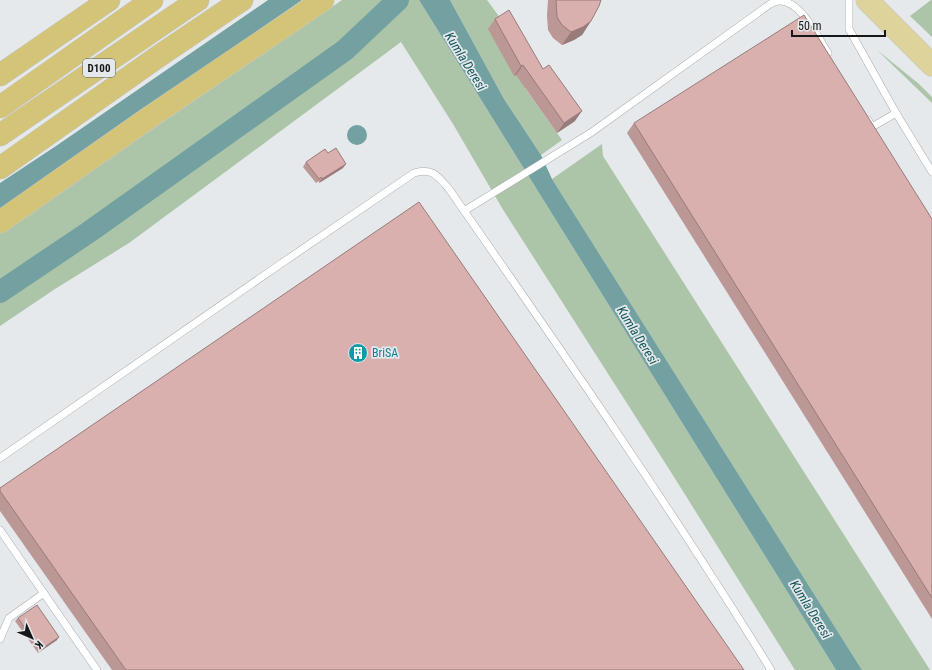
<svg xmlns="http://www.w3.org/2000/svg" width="932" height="670" font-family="'Roboto Condensed',sans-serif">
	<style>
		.green { fill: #acc4a7 }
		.water { fill: #73a0a1 }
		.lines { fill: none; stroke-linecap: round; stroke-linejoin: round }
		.river { stroke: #73a0a1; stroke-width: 22 }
		.service-casing { stroke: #a8abae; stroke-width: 8 }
		.primary-casing { stroke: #c7c7c8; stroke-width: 23 }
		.trunk-casing { stroke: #c7c7c8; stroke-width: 23 }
		.service { stroke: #fff; stroke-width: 7 }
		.primary { stroke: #ded39a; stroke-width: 22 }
		.trunk { stroke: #d3c478; stroke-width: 22 }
		.wall { fill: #bb9796 }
		.shaded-wall { fill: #987b7a }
		.building { fill: #d9b0ae; stroke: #987b7a }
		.labels { text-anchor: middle; stroke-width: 3.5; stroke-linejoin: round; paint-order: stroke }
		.shield { fill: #e6e9ec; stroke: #545658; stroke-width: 1 }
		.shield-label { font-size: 11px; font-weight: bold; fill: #161719 }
		.culture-label { font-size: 12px; fill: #0d838f; stroke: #e6e9ec; text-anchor: start }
		.water-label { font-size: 13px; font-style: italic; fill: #165759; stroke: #e6e9ec }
	</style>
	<rect width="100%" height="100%" fill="#e6e9ec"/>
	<g class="green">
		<path d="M342 0H419L836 670H795L669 469 502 208 453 124 401 42 129 243 55 289 0 326V233Z"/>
		<path d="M450 0H487L542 75 525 88 562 140 541 155 504 99Z"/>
		<path d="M931 0H932V37L910 16Z"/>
		<path d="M877 50 919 84 932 97V103Z"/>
		<path d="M602 144 603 156 930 670H862L552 179Z"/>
	</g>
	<g class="water">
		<path d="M268 0H302L0 211V183L56 146Z"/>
		<path d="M419 0H450L504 99 541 155 552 179 862 670H836Z"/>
		<circle cx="357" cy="135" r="10"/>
	</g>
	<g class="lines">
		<path class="river" d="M0 292 89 232 345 50 398 0"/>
		<defs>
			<g id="service">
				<path d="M849 0V29L896 113 872 127 868 120"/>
				<path d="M896 113 932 172"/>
				<path d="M464 211 592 132 770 4C772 3 776 1 779 1 801 0 818 38 828 53"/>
				<path d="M0 458 279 265 414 173C432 167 438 176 449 189 559 347 670 506 771 670"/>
				<path d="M0 530 97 670"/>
				<path d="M0 639 9 618 44 593"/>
			</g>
			<path id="primary" d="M867 0 932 65"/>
			<g id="trunk">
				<path d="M0 75 109 0"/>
				<path d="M0 107 152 0"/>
				<path d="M0 135 198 0"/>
				<path d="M0 168 159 56 242 0"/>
				<path d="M0 222 147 119 323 0"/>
			</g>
		</defs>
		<use href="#service" class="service-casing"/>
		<use href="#primary" class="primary-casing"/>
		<use href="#trunk" class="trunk-casing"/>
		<use href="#service" class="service"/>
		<use href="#primary" class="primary"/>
		<use href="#trunk" class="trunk"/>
	</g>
	<g class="wall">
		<path d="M548 0H601L591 21 582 35 574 40 562 45 553 38 548 30 547 15Z"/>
		<path d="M495 19 543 69 575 121 557 133 516 75 514 76 488 29Z"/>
		<path d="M634 123 932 219V619L627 133Z"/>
		<path d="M328 153 343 168 319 183V181L316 183 303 167 306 162Z"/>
		<path d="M0 488 744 670H112L0 511Z"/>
		<path d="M18 618 57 640 38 653 15 621Z"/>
	</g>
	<g class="shaded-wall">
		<path d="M591 21 582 35 574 40 562 45 571 32Z"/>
		<path d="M523 65 516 75 514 76 521 66Z"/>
		<path d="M582 111 575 121 557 133 564 123Z"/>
		<path d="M346 164 343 168 319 183 322 179Z"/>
		<path d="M59 637 57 640 38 653 40 650Z"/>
	</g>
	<g class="building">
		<path d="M556 0H601L599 6 591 21 583 27 571 32 562 25 557 17Z"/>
		<path d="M509 10 543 69 549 65 582 111 564 123 523 65 521 66 495 19Z"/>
		<path d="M804 15 932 219V598L634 123Z"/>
		<path d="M336 148 346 164 322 179 321 177 319 179 306 162 325 149 328 153Z"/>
		<path d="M419 202 744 670H126L0 491V488Z"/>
		<path d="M37 605 59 637 40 650 18 618Z"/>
	</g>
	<defs>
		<symbol id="building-disc" viewBox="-11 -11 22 22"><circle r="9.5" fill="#0f9aa8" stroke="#e6e9ec"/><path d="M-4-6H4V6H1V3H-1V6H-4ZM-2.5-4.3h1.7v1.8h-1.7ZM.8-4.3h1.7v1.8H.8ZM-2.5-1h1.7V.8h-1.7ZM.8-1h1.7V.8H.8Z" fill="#fff"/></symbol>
	</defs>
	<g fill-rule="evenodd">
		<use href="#building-disc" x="347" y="342" width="22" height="22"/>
	</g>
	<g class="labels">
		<rect class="shield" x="83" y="59" width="32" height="18" rx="3"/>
		<g class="shield-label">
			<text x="99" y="72">D100</text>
		</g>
		<g class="culture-label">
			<text x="372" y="357">BriSA</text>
		</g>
		<g class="water-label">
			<text transform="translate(466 61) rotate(58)" y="5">Kumla Deresi</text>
			<text transform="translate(638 335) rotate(58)" y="5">Kumla Deresi</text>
			<text transform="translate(811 609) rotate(58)" y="5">Kumla Deresi</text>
		</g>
	</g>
	<g transform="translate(32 638) rotate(135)" stroke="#e6e9ec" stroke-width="3" paint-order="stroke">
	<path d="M0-3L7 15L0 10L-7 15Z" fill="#161719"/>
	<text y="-6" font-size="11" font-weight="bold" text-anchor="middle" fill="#161719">K</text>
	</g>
	<path d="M792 30v6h93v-6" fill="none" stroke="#161719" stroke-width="2"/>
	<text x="798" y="30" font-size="12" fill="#161719" stroke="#e6e9ec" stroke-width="3" paint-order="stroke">50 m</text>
</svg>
